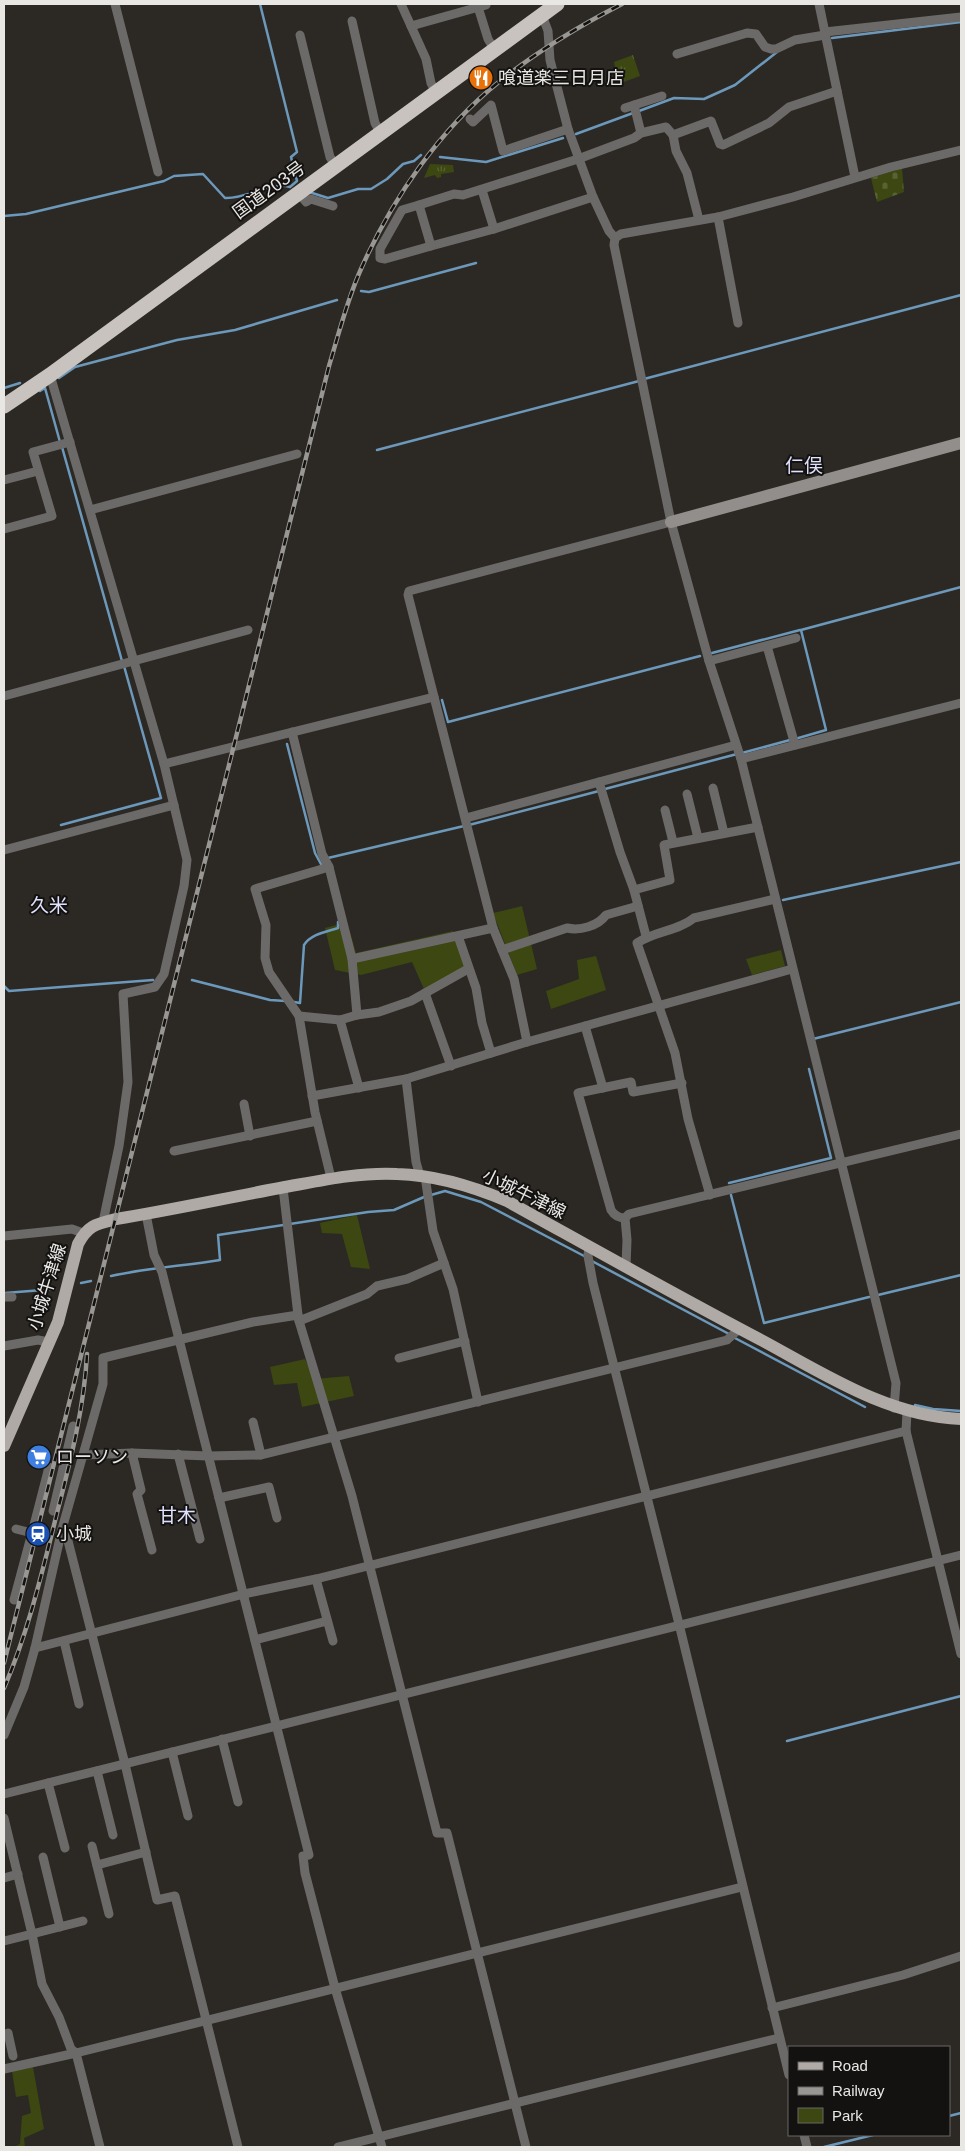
<svg xmlns="http://www.w3.org/2000/svg" width="965" height="2151" font-family="Helvetica,'Noto Sans JP',sans-serif">
	<style>
		.grass { fill: url(#grass-tufts) }
		.cemetery { fill: url(#cemetery-stones) }
		.green { fill: #3c4711 }
		.lines { fill: none; stroke-linecap: round; stroke-linejoin: round }
		.stream { stroke: #6c99bb; stroke-width: 2.5 }
		.street { stroke: #6c6a68; stroke-width: 9 }
		.secondary { stroke: #928e8b; stroke-width: 12 }
		.primary { stroke: #afaaa6; stroke-width: 12 }
		.highway { stroke: #c9c3bf; stroke-width: 15 }
		.rail-casing { stroke: #999793; stroke-width: 4.5 }
		.rail { stroke: #131210; stroke-width: 2.5; stroke-dasharray: 8; stroke-linecap: butt }
		.labels { text-anchor: middle; stroke-width: 4; stroke-linejoin: round; paint-order: stroke }
		.poi-label { font-size: 18px; fill: #e9e7e4; stroke: #131210; text-anchor: start }
		.street-label { font-size: 18px; fill: #e9e7e4; stroke: #131210 }
		.neighbourhood-label { font-size: 19px; fill: #e0e1fe; stroke: #131210 }
	</style>
	<defs>
		<pattern id="grass-tufts" width="24" height="20" patternUnits="userSpaceOnUse" patternTransform="scale(1.25)"><rect width="24" height="20" fill="#3c4711"/><path d="M3 7l-1-3M5 7V3M7 7l1-3M15 17l-1-3M17 17v-4M19 17l1-3" fill="none" stroke="#586234"/></pattern>
		<pattern id="cemetery-stones" width="16" height="16" patternUnits="userSpaceOnUse" patternTransform="scale(1.25)"><rect width="16" height="16" fill="#3c4711"/><path d="M2 7V4a2 2 0 0 1 4 0v3zM10 15v-3a2 2 0 0 1 4 0v3z" fill="#586234"/></pattern>
	</defs>
	<rect width="100%" height="100%" fill="#2c2924"/>
	<g class="grass">
		<path d="M633 55 640 76 618 84 614 62Z"/>
		<path d="M430 164 453 165 454 172 441 174V177L437 178 435 175 424 178Z"/>
	</g>
	<path class="cemetery" d="M902 168 904 192 877 202 871 178Z"/>
	<g class="green">
		<path d="M522 906 537 969 517 975 493 913Z"/>
		<path d="M347 922 356 953 453 931 465 968 424 989 412 962 361 975 335 970 325 928Z"/>
		<path d="M781 950 785 966 752 975 746 959Z"/>
		<path d="M596 956 606 990 551 1009 546 991 579 979 577 960Z"/>
		<path d="M357 1215 370 1269 351 1267 342 1234 322 1233 320 1223Z"/>
		<path d="M305 1359 314 1379 349 1376 354 1396 302 1407 297 1383 274 1385 270 1367Z"/>
		<path d="M33 2067 44 2129 24 2138 25 2147H14L20 2144 22 2116 31 2113 28 2095 16 2097 12 2071Z"/>
	</g>
	<g class="lines">
		<g class="stream">
			<path d="M832 38 961 22"/>
			<path d="M639 111 674 98 704 99 735 85 777 52"/>
			<path d="M576 134 633 113"/>
			<path d="M440 157 486 162 563 138"/>
			<path d="M309 192 328 198 358 189H371L387 179 403 164 414 161 421 155"/>
			<path d="M4 216 26 214 164 181 174 176 203 174 225 198C248 199 270 181 290 187L297 181 291 157 297 152 260 4"/>
			<path d="M361 291 369 292 476 263"/>
			<path d="M59 378 75 367 177 340 235 330 337 300"/>
			<path d="M644 379 961 295"/>
			<path d="M4 388 20 383"/>
			<path d="M40 391 45 388 60 442"/>
			<path d="M62 447 122 661"/>
			<path d="M377 450 639 381"/>
			<path d="M712 653 800 630"/>
			<path d="M442 700 448 722 700 656"/>
			<path d="M795 739 826 730 801 630 961 587"/>
			<path d="M287 744 315 853 322 866"/>
			<path d="M742 753 790 740"/>
			<path d="M605 789 737 754"/>
			<path d="M61 825 161 798 124 666"/>
			<path d="M469 825 599 791"/>
			<path d="M328 858 464 826"/>
			<path d="M783 900 961 862"/>
			<path d="M192 980 270 1000 286 1001"/>
			<path d="M4 986 9 991 153 980"/>
			<path d="M294 1002 300 1003 304 945C311 934 326 932 338 928V922"/>
			<path d="M813 1039 961 1002"/>
			<path d="M729 1183 831 1158 809 1069"/>
			<path d="M731 1195 764 1323 869 1297"/>
			<path d="M590 1260 729 1334"/>
			<path d="M111 1276C147 1268 183 1266 220 1260L218 1235 368 1212 394 1210 424 1197 445 1191 481 1202 586 1257"/>
			<path d="M81 1283 91 1281"/>
			<path d="M5 1293 55 1289"/>
			<path d="M878 1295 961 1275"/>
			<path d="M733 1337 865 1407"/>
			<path d="M915 1405 933 1409 961 1411"/>
			<path d="M787 1741 961 1696"/>
			<path d="M949 2116 961 2113"/>
			<path d="M824 2147 873 2135"/>
		</g>
		<g class="street">
			<path d="M115 4 158 172"/>
			<path d="M401 4 426 59 431 83 436 93"/>
			<path d="M819 4 855 177"/>
			<path d="M478 7 488 39 494 49"/>
			<path d="M542 15 548 31 550 60 568 129 593 197 609 231 615 238 614 245 671 522 709 661 741 759 896 1383 894 1408"/>
			<path d="M352 21 375 123 380 132"/>
			<path d="M411 26 486 5"/>
			<path d="M825 32 961 17"/>
			<path d="M300 35 330 157 335 165"/>
			<path d="M677 54 747 33 756 34 765 47 771 49H776L795 40 825 35"/>
			<path d="M634 105 641 133"/>
			<path d="M625 108 662 96"/>
			<path d="M470 119 473 122 491 105 503 151 568 129"/>
			<path d="M482 190 494 229"/>
			<path d="M298 192 306 202 311 199 333 206"/>
			<path d="M593 197 494 229 431 246 419 205 454 194 463 195 578 159 634 138 641 133 666 127 673 135"/>
			<path d="M419 205 402 210 380 249V258L385 259 431 246"/>
			<path d="M718 217 738 323"/>
			<path d="M699 220 687 173 676 151 673 135 711 121 720 144 723 145 769 123 789 107 837 91"/>
			<path d="M615 238 621 234 718 217 793 197 891 167 961 150"/>
			<path d="M50 375 164 764 187 860 184 886 164 974 155 987 123 994 128 1082 119 1146 103 1222"/>
			<path d="M4 480 38 471"/>
			<path d="M90 510 297 454"/>
			<path d="M4 529 52 516 33 452 70 442"/>
			<path d="M767 646 795 745"/>
			<path d="M709 661 796 638"/>
			<path d="M4 696 248 630"/>
			<path d="M292 732 322 854 329 867 352 959 493 928"/>
			<path d="M741 759 961 703"/>
			<path d="M164 764 434 697"/>
			<path d="M599 782 620 852 634 890"/>
			<path d="M713 788 724 833"/>
			<path d="M687 794 698 838"/>
			<path d="M665 810 673 842"/>
			<path d="M466 818 736 745"/>
			<path d="M4 850 174 805"/>
			<path d="M329 867 255 889 266 925 265 958 269 972 299 1016 315 1112 331 1178"/>
			<path d="M458 936 476 988 482 1023 491 1053"/>
			<path d="M646 936 634 890 670 880 664 845 758 827"/>
			<path d="M502 950 567 928C580 931 598 926 606 915L638 906"/>
			<path d="M352 959 357 1015"/>
			<path d="M425 993 451 1066"/>
			<path d="M299 1016 340 1020 357 1015 379 1012 411 1001 468 969"/>
			<path d="M340 1020 359 1088"/>
			<path d="M585 1026 603 1088"/>
			<path d="M527 1042 514 979 493 928 408 595 409 591 671 522"/>
			<path d="M312 1096 406 1079"/>
			<path d="M244 1104 250 1136"/>
			<path d="M174 1151 317 1121"/>
			<path d="M420 1176 416 1162 406 1079 527 1042 792 969"/>
			<path d="M425 1176 433 1231 453 1289 478 1402"/>
			<path d="M283 1188 298 1315"/>
			<path d="M710 1195 688 1119 675 1053 637 943C655 931 678 931 694 918L775 899"/>
			<path d="M146 1214 154 1255 162 1272 309 1855 303 1856 305 1873 335 1988 382 2147"/>
			<path d="M625 1218C619 1218 614 1215 611 1210L578 1093 631 1082 633 1092 682 1083"/>
			<path d="M4 1236 72 1229 83 1233"/>
			<path d="M589 1246 588 1256 593 1283 679 1624 789 2075"/>
			<path d="M626 1266 627 1240 625 1218 629 1214 961 1134"/>
			<path d="M4 1297H12"/>
			<path d="M299 1321 352 1496 437 1833H447L526 2147"/>
			<path d="M4 1346 38 1340 49 1342"/>
			<path d="M399 1358 465 1341"/>
			<path d="M907 1412 906 1431 961 1654"/>
			<path d="M253 1422 261 1455"/>
			<path d="M132 1453 141 1490 137 1494 152 1550"/>
			<path d="M178 1454 200 1539"/>
			<path d="M84 1455 132 1453 208 1456 261 1455 727 1340 739 1329"/>
			<path d="M219 1498 269 1487 277 1518"/>
			<path d="M53 1511 73 1426"/>
			<path d="M16 1529 32 1533 49 1467"/>
			<path d="M62 1529 67 1537 125 1764 157 1900 175 1896 238 2147"/>
			<path d="M316 1579 333 1641"/>
			<path d="M14 1600 32 1533"/>
			<path d="M255 1640 327 1621"/>
			<path d="M64 1641 79 1704"/>
			<path d="M35 1648 244 1594 316 1579 906 1431"/>
			<path d="M4 1735 24 1687 35 1648 62 1529 103 1384V1358L253 1322 298 1315 299 1321 367 1294 377 1286 407 1279 444 1263"/>
			<path d="M222 1739 238 1802"/>
			<path d="M172 1752 188 1816"/>
			<path d="M97 1771 113 1835"/>
			<path d="M48 1783 65 1848"/>
			<path d="M4 1794 961 1555"/>
			<path d="M4 1818 32 1934 4 1941"/>
			<path d="M92 1846 109 1914"/>
			<path d="M43 1857 60 1927"/>
			<path d="M97 1865 146 1852"/>
			<path d="M4 1878 18 1874"/>
			<path d="M83 1921 32 1934 42 1984 59 2017 71 2049 76 2053 100 2147"/>
			<path d="M772 2008 903 1975 961 1956"/>
			<path d="M4 2035 8 2033 13 2056"/>
			<path d="M4 2069 76 2053 742 1887"/>
			<path d="M804 2135 807 2147"/>
			<path d="M338 2147 779 2038"/>
		</g>
		<path class="secondary" d="M671 522 961 443"/>
		<path class="primary" d="M4 1446 58 1322 78 1244C88 1225 96 1224 116 1219 171 1210 226 1198 280 1188 319 1181 357 1172 397 1174 435 1175 472 1186 507 1201 592 1248 677 1296 763 1341 826 1375 888 1416 961 1419"/>
		<path class="highway" d="M4 406 50 375 557 4"/>
		<defs>
			<g id="rail">
				<path d="M4 1663 329 366C339 333 347 300 361 269 392 199 440 129 500 81 538 51 579 26 622 4"/>
				<path d="M4 1688C27 1635 41 1577 55 1521 69 1466 84 1411 87 1354"/>
			</g>
		</defs>
		<use href="#rail" class="rail-casing"/>
		<use href="#rail" class="rail"/>
	</g>
	<defs>
		<symbol id="restaurant-disc" viewBox="-11 -11 22 22"><circle r="9.5" fill="#e8710a" stroke="#131210"/><path d="M-5-6h1v4h1v-4h1v4h1v-4h1v5L-1.5 .5V6h-2V.5L-5-1ZM5-6V6H3V1.5H1.5Q1.5-4 5-6Z" fill="#fff"/></symbol>
		<symbol id="supermarket-disc" viewBox="-11 -11 22 22"><circle r="9.5" fill="#3f7fe0" stroke="#131210"/><path d="M-6-5.5h2.5l.6 2H6L4.5 2H-2.5L-4.4-4H-6ZM-1.5 3.2a1.3 1.3 0 1 0 .1 0ZM3 3.2a1.3 1.3 0 1 0 .1 0Z" fill="#fff"/></symbol>
		<symbol id="station-disc" viewBox="-11 -11 22 22"><circle r="9.5" fill="#1a4fb4" stroke="#131210"/><path d="M-3-6H3Q5-6 5-4V2Q5 4 3 4L4.5 6H3L1.5 4h-3L-3 6H-4.5L-3 4Q-5 4-5 2V-4Q-5-6-3-6ZM-3.5-4v3h7v-3ZM-3.5 1v1.5H-2V1ZM2 1v1.5H3.5V1Z" fill="#fff"/></symbol>
	</defs>
	<g fill-rule="evenodd">
		<use href="#restaurant-disc" x="467" y="64" width="28" height="28"/>
		<use href="#supermarket-disc" x="25" y="1443" width="28" height="28"/>
		<use href="#station-disc" x="24" y="1520" width="28" height="28"/>
	</g>
	<g class="labels">
		<g class="poi-label">
			<text x="498" y="84">喰道楽三日月店</text>
			<text x="56" y="1463">ローソン</text>
			<text x="56" y="1540">小城</text>
		</g>
		<g class="street-label">
			<text transform="translate(269 190) rotate(-36)" y="6">国道203号</text>
			<text transform="translate(524 1194) rotate(26)" y="6">小城牛津線</text>
			<text transform="translate(47 1287) rotate(-73)" y="6">小城牛津線</text>
		</g>
		<g class="neighbourhood-label">
			<text x="804" y="472">仁俣</text>
			<text x="49" y="912">久米</text>
			<text x="177" y="1522">甘木</text>
		</g>
	</g>
	<rect width="965" height="2151" fill="none" stroke="#e9e7e4" stroke-width="10"/>
	<rect x="788" y="2046" width="162" height="90" fill="#131210" stroke="#696765"/>
	<rect x="798" y="2062" width="25" height="8" fill="#afaaa6" stroke="#696765"/>
	<text x="832" y="2071" font-size="15" fill="#e9e7e4">Road</text>
	<rect x="798" y="2087" width="25" height="8" fill="#999793" stroke="#696765"/>
	<text x="832" y="2096" font-size="15" fill="#e9e7e4">Railway</text>
	<rect x="798" y="2108" width="25" height="15" fill="#3c4711" stroke="#696765"/>
	<text x="832" y="2121" font-size="15" fill="#e9e7e4">Park</text>
</svg>
